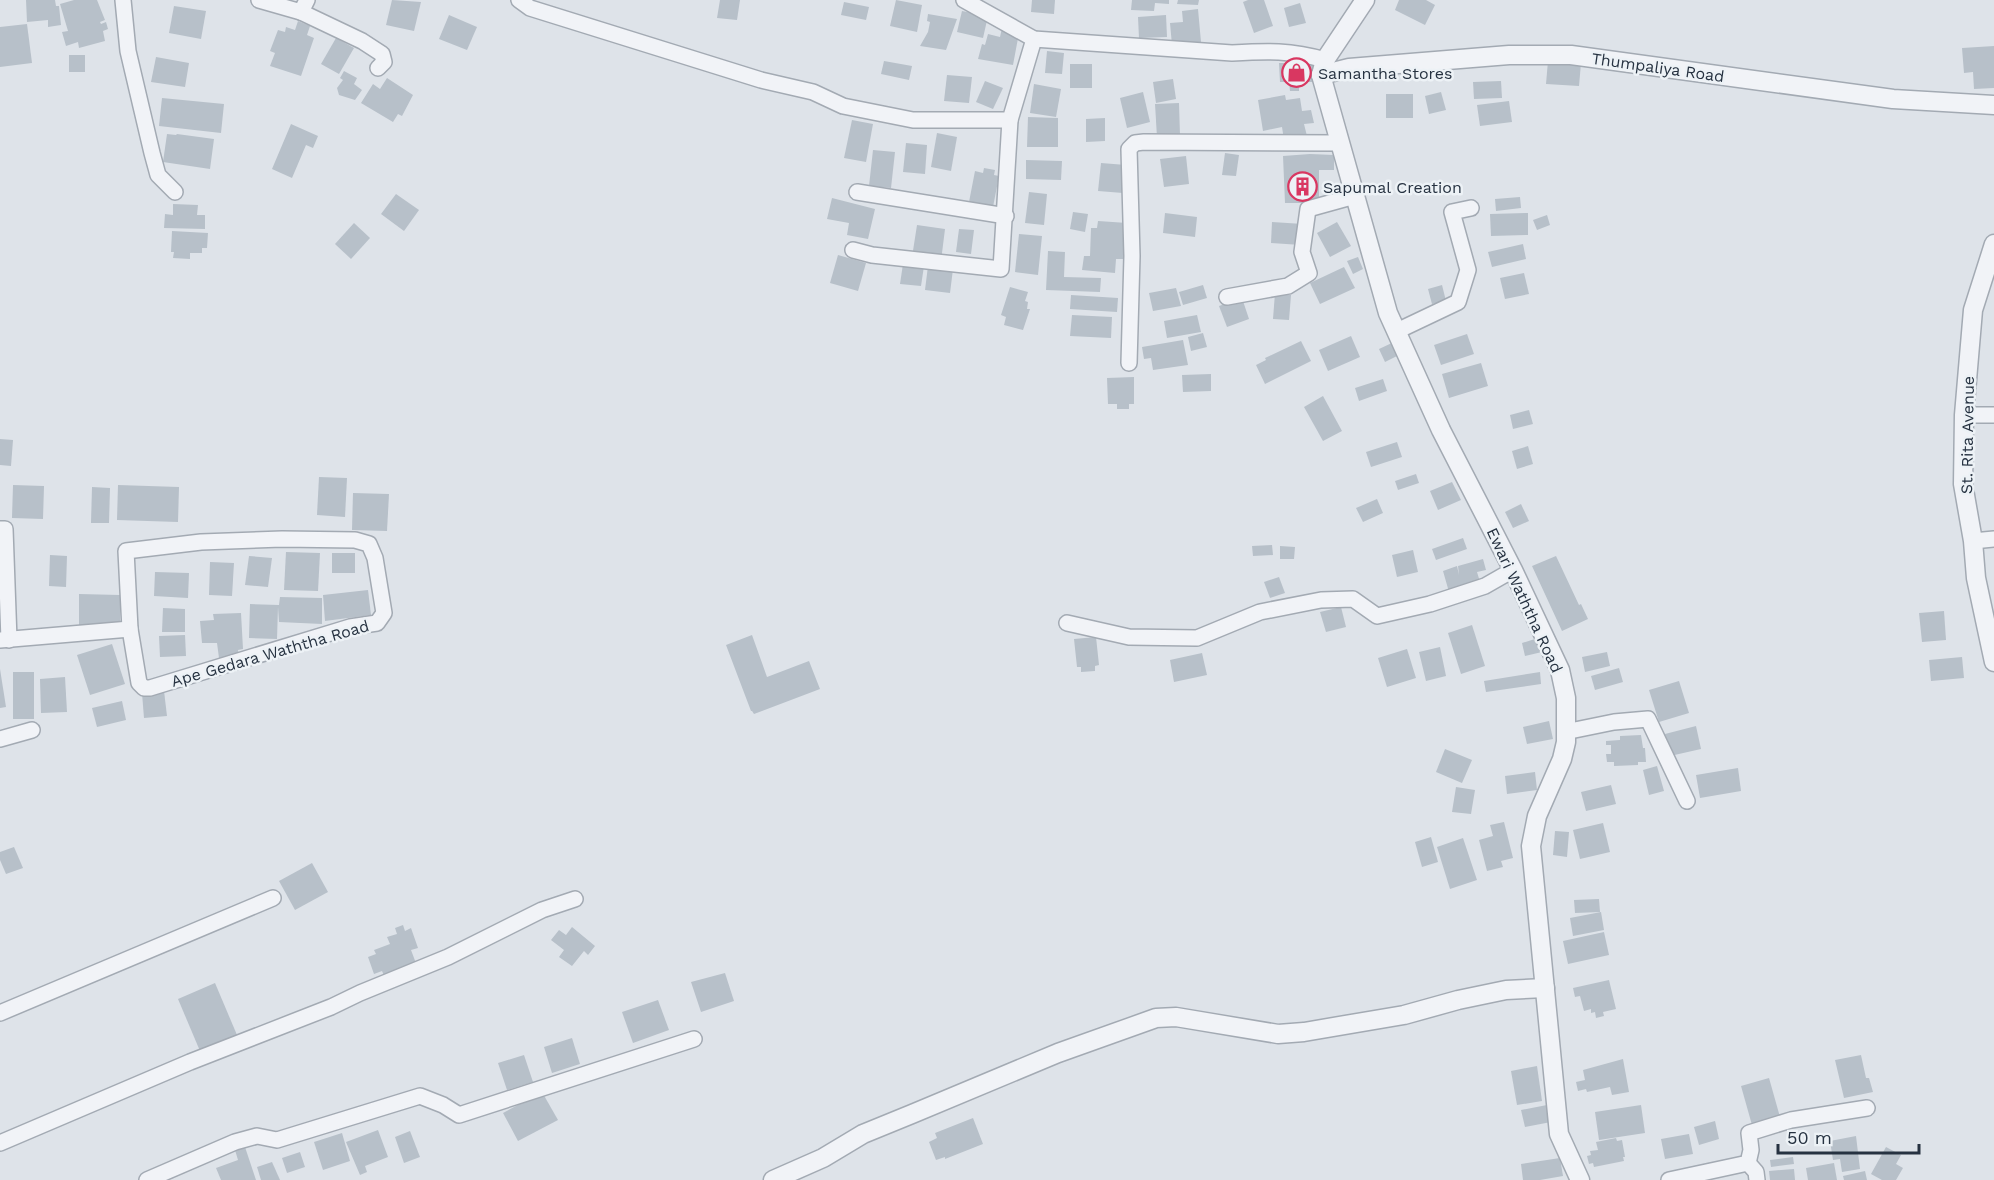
<svg xmlns="http://www.w3.org/2000/svg" width="1994" height="1180" font-family="'Work Sans',sans-serif">
	<style>
		.building { fill: #b7c0c9 }
		.lines { fill: none; stroke-linecap: round; stroke-linejoin: round }
		.minor-casing { stroke: #a3aab3; stroke-width: 18 }
		.tertiary-casing { stroke: #a3aab3; stroke-width: 21 }
		.minor { stroke: #f1f3f7; stroke-width: 15 }
		.tertiary { stroke: #f1f3f7; stroke-width: 18 }
		.labels { text-anchor: middle; stroke-width: 5; stroke-linejoin: round; paint-order: stroke }
		.street-label { font-size: 16px; fill: #263241; stroke: #edf2f6 }
		.poi-label { font-size: 16px; fill: #263241; stroke: #edf2f6; text-anchor: start }
	</style>
	<rect width="100%" height="100%" fill="#dee3e9"/>
	<g class="building">
		<path d="M26 0H55L56 6H59L61 25 48 27V20L27 22Z"/>
		<path d="M74 0H97L105 20 100 22 101 24 106 22 108 29 103 31 105 41 79 48 78 42 66 46 62 32 68 31 60 4Z"/>
		<path d="M392 0 421 2 414 31 386 25Z"/>
		<path d="M720 0H740L737 20 717 18Z"/>
		<path d="M896 0 922 5 917 32 890 26Z"/>
		<path d="M1032 0H1055L1054 14 1031 12Z"/>
		<path d="M1132 0H1169V4L1155 3 1154 11 1131 10Z"/>
		<path d="M1178 0H1199L1198 5 1177 4Z"/>
		<path d="M1248 0H1264L1273 26 1254 33 1243 2Z"/>
		<path d="M1399 0H1426L1435 5 1425 25 1395 10Z"/>
		<path d="M844 2 869 7 866 20 841 15Z"/>
		<path d="M1300 3 1306 23 1289 27 1284 8Z"/>
		<path d="M174 6 206 11 201 39 169 33Z"/>
		<path d="M1198 9 1201 42 1172 45 1170 23 1183 22 1182 11Z"/>
		<path d="M962 11 988 16 983 38 957 32Z"/>
		<path d="M928 14 957 19 946 50 920 46 928 32 930 22 927 21Z"/>
		<path d="M449 15 477 27 467 50 439 39Z"/>
		<path d="M1166 15 1167 37 1139 38 1138 17Z"/>
		<path d="M298 21 310 26 307 35 314 38 301 76 270 66 275 53 270 51 278 30 285 32 286 27 295 30Z"/>
		<path d="M27 24 32 63 0 67V27Z"/>
		<path d="M1002 28 1019 33 1013 65 978 59 982 44 985 45 988 34 1000 37Z"/>
		<path d="M336 38 354 48 339 74 321 64Z"/>
		<path d="M1994 46V88L1974 89 1973 72 1964 73 1962 48Z"/>
		<path d="M1047 51 1064 53 1062 74 1045 73Z"/>
		<rect x="69" y="55" width="16" height="17"/>
		<path d="M156 57 189 63 185 87 151 82Z"/>
		<path d="M884 61 912 66 909 80 881 74Z"/>
		<path d="M1548 61 1581 63 1579 86 1546 84Z"/>
		<path d="M1279 63H1314V82H1299V91H1290L1289 82H1280Z"/>
		<rect x="1070" y="64" width="22" height="24"/>
		<path d="M344 71 357 78 354 84 362 90 355 100 339 95 337 88 343 80 340 78Z"/>
		<path d="M947 75 972 77 969 103 944 101Z"/>
		<path d="M387 78 413 95 402 116 398 114 393 122 361 103 373 84 380 89Z"/>
		<path d="M1173 79 1176 99 1156 103 1153 82Z"/>
		<path d="M985 81 1003 88 993 109 976 102Z"/>
		<path d="M1501 81 1502 98 1474 99 1473 82Z"/>
		<path d="M1034 84 1061 89 1056 117 1030 113Z"/>
		<path d="M1143 92 1150 122 1127 128 1120 98Z"/>
		<path d="M1441 92 1446 110 1429 114 1425 96Z"/>
		<rect x="1386" y="94" width="27" height="24"/>
		<path d="M1285 95 1286 100 1300 98 1302 111 1311 110 1314 123 1304 124 1307 136 1284 140 1282 127 1263 131 1258 100Z"/>
		<path d="M162 98 224 104 221 133 159 126Z"/>
		<path d="M1509 101 1512 122 1480 126 1477 105Z"/>
		<path d="M1179 103 1180 136 1157 137 1155 104Z"/>
		<path d="M1028 117 1058 118V147H1027Z"/>
		<path d="M1105 118V141L1086 142V119Z"/>
		<path d="M852 120 873 124 866 162 844 158Z"/>
		<path d="M291 124 318 136 313 148 306 145 292 178 272 169Z"/>
		<path d="M937 133 957 137 951 171 931 167Z"/>
		<path d="M167 134 176 135 177 134 214 139 210 169 163 162Z"/>
		<path d="M906 143 927 145 925 174 903 172Z"/>
		<path d="M873 150 895 152 891 188 869 186Z"/>
		<path d="M1225 153 1239 155 1236 176 1222 175Z"/>
		<path d="M1310 154 1334 155V170H1319V203H1285L1283 156Z"/>
		<path d="M1186 156 1189 184 1164 187 1160 159Z"/>
		<path d="M1026 160 1062 161 1061 180 1026 179Z"/>
		<path d="M1101 163 1126 165 1123 193 1098 191Z"/>
		<path d="M984 168 995 170 994 175 999 176 993 207 969 202 975 171 983 173Z"/>
		<path d="M1029 192 1047 194 1044 225 1025 223Z"/>
		<path d="M396 194 419 210 404 231 381 214Z"/>
		<path d="M1520 197 1521 208 1496 211 1495 199Z"/>
		<path d="M832 198 875 209 868 239 847 235 849 223 827 219Z"/>
		<path d="M173 204 198 205 197 215H205V229L164 228 165 214 173 215Z"/>
		<path d="M1073 212 1088 214 1085 232 1070 229Z"/>
		<path d="M1165 213 1197 217 1195 237 1163 233Z"/>
		<path d="M1528 213V235L1491 236 1490 214Z"/>
		<path d="M1547 215 1550 225 1537 230 1533 220Z"/>
		<path d="M1098 221 1127 223 1124 259H1116L1115 273 1082 270 1084 256H1090L1091 228H1097Z"/>
		<path d="M1272 222 1303 224 1301 245 1271 243Z"/>
		<path d="M1337 222 1351 246 1330 257 1317 233Z"/>
		<path d="M354 223 370 238 351 259 335 244Z"/>
		<path d="M917 225 945 229 941 261 912 257Z"/>
		<path d="M959 229 974 230 971 254 956 252Z"/>
		<path d="M172 231 208 233 207 248H202V253H190V259L173 258 174 252H171Z"/>
		<path d="M1019 234 1042 236 1038 275 1015 272Z"/>
		<path d="M1523 244 1526 259 1492 267 1488 252Z"/>
		<path d="M1048 251 1065 252 1064 277 1101 278 1100 292 1046 290Z"/>
		<path d="M838 255 866 263 858 291 830 283Z"/>
		<path d="M1358 257 1363 269 1353 274 1347 261Z"/>
		<path d="M903 264 924 266 921 286 900 284Z"/>
		<path d="M928 266 953 269 950 293 925 290Z"/>
		<path d="M1344 267 1355 288 1320 304 1310 283Z"/>
		<path d="M1524 273 1529 294 1505 299 1500 278Z"/>
		<path d="M1203 285 1207 298 1183 305 1179 292Z"/>
		<path d="M1442 285 1446 301 1432 304 1428 289Z"/>
		<path d="M1010 287 1028 292 1025 301 1028 302 1027 309H1030L1023 330 1004 325 1006 317 1001 315Z"/>
		<path d="M1176 288 1181 306 1153 311 1149 293Z"/>
		<path d="M1275 293 1291 295 1289 320 1273 319Z"/>
		<path d="M1071 295 1118 298 1117 312 1070 309Z"/>
		<path d="M1242 298 1249 319 1227 327 1219 306Z"/>
		<path d="M1072 315 1112 317 1111 338 1070 336Z"/>
		<path d="M1197 315 1201 332 1167 338 1164 321Z"/>
		<path d="M1203 333 1207 347 1191 351 1188 337Z"/>
		<path d="M1467 334 1474 354 1441 365 1434 345Z"/>
		<path d="M1351 336 1360 357 1328 371 1319 350Z"/>
		<path d="M1183 340 1188 365 1153 370 1151 358 1144 359 1142 347Z"/>
		<path d="M1301 341 1311 361 1265 384 1256 365 1266 360 1265 358Z"/>
		<path d="M1394 342 1399 355 1385 362 1379 349Z"/>
		<path d="M1481 363 1488 386 1449 398 1442 374Z"/>
		<path d="M1211 374V391L1183 392 1182 375Z"/>
		<path d="M1134 377V404H1129V409H1117V404H1108L1107 378Z"/>
		<path d="M1383 379 1387 391 1359 401 1355 388Z"/>
		<path d="M1323 396 1342 431 1323 441 1304 407Z"/>
		<path d="M1529 410 1533 424 1513 429 1510 415Z"/>
		<path d="M0 439 13 440 11 466 0 465Z"/>
		<path d="M1397 442 1402 457 1371 467 1366 452Z"/>
		<path d="M1528 446 1533 464 1517 469 1512 451Z"/>
		<path d="M1416 474 1419 483 1398 490 1395 481Z"/>
		<path d="M319 477 347 478 345 517 317 515Z"/>
		<path d="M1452 482 1461 500 1438 510 1430 491Z"/>
		<path d="M13 485 44 486 43 519 12 518Z"/>
		<path d="M118 485 179 487 178 522 117 520Z"/>
		<path d="M92 487 110 488 109 523H91Z"/>
		<path d="M353 493 389 494 387 531 352 530Z"/>
		<path d="M1377 499 1383 513 1363 522 1356 508Z"/>
		<path d="M1521 504 1529 521 1513 528 1505 512Z"/>
		<path d="M1463 538 1467 549 1436 560 1432 549Z"/>
		<path d="M1272 545 1273 555 1253 556 1252 546Z"/>
		<path d="M1280 546 1295 547 1294 559H1280Z"/>
		<path d="M1413 550 1418 572 1397 577 1392 555Z"/>
		<path d="M286 552 320 553 318 591 284 590Z"/>
		<rect x="332" y="553" width="23" height="20"/>
		<path d="M50 555 67 556 66 587 49 586Z"/>
		<path d="M249 556 272 558 268 587 245 585Z"/>
		<path d="M1556 556 1579 605 1581 604 1588 619 1562 631 1532 566Z"/>
		<path d="M1483 559 1486 570 1477 572 1480 582 1449 592 1443 571 1457 566 1459 575 1458 566Z"/>
		<path d="M210 562 234 563 232 596 209 595Z"/>
		<path d="M155 572 189 573 188 598 154 596Z"/>
		<path d="M1279 577 1285 593 1270 598 1264 582Z"/>
		<path d="M368 590 371 615 325 621 323 595Z"/>
		<path d="M79 594 120 595V625L79 627Z"/>
		<path d="M280 597 322 598V624L279 622 278 607 277 639 249 638 250 604 279 605Z"/>
		<path d="M1341 607 1346 627 1326 632 1320 612Z"/>
		<path d="M163 608 185 609V632H162Z"/>
		<path d="M1944 611 1946 640 1922 642 1919 613Z"/>
		<path d="M241 613 243 649 238 650 239 657 219 658 217 643H202L200 621 214 620 213 614Z"/>
		<path d="M1472 625 1485 666 1461 674 1448 633Z"/>
		<path d="M185 635 186 656 160 657 159 636Z"/>
		<path d="M752 635 767 677 809 661 820 689 754 714 752 711H751L726 645Z"/>
		<path d="M1096 637 1099 665 1095 666V671L1081 672V667H1077L1074 639Z"/>
		<path d="M1538 638 1542 652 1525 656 1522 643Z"/>
		<path d="M112 644 125 684 90 695 77 655Z"/>
		<path d="M1440 647 1446 676 1426 681 1419 652Z"/>
		<path d="M1407 649 1416 678 1387 687 1378 658Z"/>
		<path d="M1607 652 1610 666 1585 672 1582 657Z"/>
		<path d="M1202 653 1207 675 1174 682 1170 660Z"/>
		<path d="M1962 657 1964 678 1931 681 1929 660Z"/>
		<path d="M1619 668 1623 682 1595 690 1591 676Z"/>
		<path d="M0 669 6 707 0 708Z"/>
		<rect x="13" y="672" width="21" height="47"/>
		<path d="M1540 672 1541 684 1486 692 1484 681Z"/>
		<path d="M65 677 67 712 41 713 40 679Z"/>
		<path d="M1679 681 1689 713 1659 722 1649 690Z"/>
		<path d="M164 691 167 716 144 718 142 693Z"/>
		<path d="M122 701 126 720 97 727 92 708Z"/>
		<path d="M1549 721 1553 739 1527 744 1523 727Z"/>
		<path d="M1696 726 1701 749 1670 756 1665 734Z"/>
		<path d="M1641 735 1643 748H1645L1646 762H1638V765L1614 766V762H1607L1606 754H1611V745H1606V741L1620 740V736Z"/>
		<path d="M1445 749 1472 760 1462 783 1436 772Z"/>
		<path d="M1657 766 1664 791 1649 795 1643 770Z"/>
		<path d="M1738 768 1741 791 1700 798 1696 775Z"/>
		<path d="M1535 772 1537 790 1507 794 1505 776Z"/>
		<path d="M1611 785 1616 804 1586 811 1581 792Z"/>
		<path d="M1456 787 1475 790 1471 814 1452 812Z"/>
		<path d="M1504 822 1513 858 1501 861 1503 867 1487 871 1479 840 1493 836 1490 825Z"/>
		<path d="M1603 823 1610 852 1580 859 1573 830Z"/>
		<path d="M1555 831 1569 832 1567 857 1553 855Z"/>
		<path d="M1431 837 1438 862 1422 867 1415 842Z"/>
		<path d="M1463 838 1477 880 1450 889 1437 847Z"/>
		<path d="M14 847 23 868 6 874 0 860V852Z"/>
		<path d="M312 863 328 892 295 910 279 881Z"/>
		<path d="M1599 899 1600 912 1575 913 1574 900Z"/>
		<path d="M1601 912 1604 930 1573 936 1570 918Z"/>
		<path d="M403 925 405 931 411 928 418 948 411 950 417 966 385 978 382 971 374 974 368 957 376 954 374 950 390 944 387 937 397 934 395 928Z"/>
		<path d="M572 927 595 946 588 955 584 951 572 966 559 957 564 950 551 940 559 930 566 935Z"/>
		<path d="M1604 932 1609 955 1568 964 1563 941Z"/>
		<path d="M725 973 734 1001 701 1012 691 982Z"/>
		<path d="M1609 980 1616 1009 1603 1012 1604 1016 1596 1018 1595 1012 1591 1013V1009L1584 1011 1580 996 1575 997 1573 988Z"/>
		<path d="M215 983 237 1035 200 1051 178 999Z"/>
		<path d="M658 1000 669 1030 633 1043 622 1012Z"/>
		<path d="M572 1038 580 1064 552 1073 544 1047Z"/>
		<path d="M524 1055 533 1082 507 1090 498 1063Z"/>
		<path d="M1861 1055 1866 1078H1869L1873 1092 1844 1098 1835 1060Z"/>
		<path d="M1623 1059 1629 1092 1612 1095 1610 1087 1587 1092 1586 1089 1578 1091 1576 1082 1585 1080 1583 1070Z"/>
		<path d="M1537 1066 1542 1101 1517 1105 1511 1071Z"/>
		<path d="M1769 1078 1780 1117 1752 1125 1741 1086Z"/>
		<path d="M542 1092 558 1120 518 1141 503 1113Z"/>
		<path d="M1547 1105 1551 1122 1525 1127 1521 1110Z"/>
		<path d="M1641 1105 1645 1133 1599 1140 1595 1112Z"/>
		<path d="M973 1118 983 1144 945 1159V1157L936 1160 929 1142 937 1138 935 1133Z"/>
		<path d="M1715 1121 1719 1139 1699 1145 1694 1127Z"/>
		<path d="M378 1130 388 1157 365 1166 367 1172 360 1175 346 1142Z"/>
		<path d="M410 1131 420 1157 404 1163 395 1137Z"/>
		<path d="M342 1133 350 1161 323 1170 314 1142Z"/>
		<path d="M1689 1134 1693 1154 1665 1159 1661 1139Z"/>
		<path d="M1856 1136 1860 1169 1842 1172 1840 1159 1833 1160 1830 1141Z"/>
		<path d="M1616 1138 1617 1141 1622 1140 1625 1157H1623L1624 1161 1594 1167 1593 1163 1589 1164 1587 1156 1591 1155 1590 1151 1598 1150 1596 1142Z"/>
		<path d="M245 1147 256 1180H221L216 1168 238 1160 235 1150Z"/>
		<path d="M1886 1147 1901 1155 1896 1164 1903 1168 1896 1180H1882L1871 1174Z"/>
		<path d="M300 1152 305 1167 287 1173 282 1158Z"/>
		<path d="M1793 1157 1794 1164 1771 1167 1770 1160Z"/>
		<path d="M1560 1158 1563 1176 1540 1180H1523L1521 1164Z"/>
		<path d="M272 1162 280 1180H261L257 1167Z"/>
		<path d="M1834 1163 1837 1180H1808L1806 1168Z"/>
		<path d="M1794 1169 1795 1180H1770L1769 1171Z"/>
		<path d="M1865 1171 1867 1180H1844L1843 1176Z"/>
	</g>
	<g class="lines">
		<defs>
			<g id="minor">
				<path d="M123 0 128 51 152 153 158 175 175 192"/>
				<path d="M259 0 301 12 307 0"/>
				<path d="M519 0 530 8 761 80 813 92 843 106 913 120H1010L1034 39"/>
				<path d="M964 0 1034 39 1232 53C1267 51 1291 50 1325 60"/>
				<path d="M301 12 362 41 382 54 384 62 378 68"/>
				<path d="M857 192 1006 216"/>
				<path d="M853 250 872 255 1001 269 1010 120"/>
				<path d="M1227 297 1288 286 1309 273 1302 252 1308 209 1355 196"/>
				<path d="M1397 331 1458 302 1468 270 1452 212 1471 208"/>
				<path d="M1129 363 1132 256 1129 149 1135 143 1144 142 1340 143"/>
				<path d="M1964 415H1994"/>
				<path d="M0 529H5L9 640"/>
				<path d="M282 539 355 540 369 544 375 558 384 613 377 623 350 627 150 688H144L139 683 130 629 126 551 201 542Z"/>
				<path d="M1973 541 1994 539"/>
				<path d="M1067 623 1129 637 1197 638 1260 612 1321 600 1353 599 1377 616 1430 604 1485 586 1513 570"/>
				<path d="M0 640 130 629"/>
				<path d="M1565 732 1614 722 1648 719 1687 801"/>
				<path d="M0 739 32 730"/>
				<path d="M0 1013 273 898"/>
				<path d="M0 1143 190 1062 331 1007 360 993 448 957 542 910 575 899"/>
				<path d="M1748 1163 1756 1172 1757 1180"/>
				<path d="M147 1180 235 1142 257 1136 277 1140 420 1096 443 1105 459 1115 694 1039"/>
				<path d="M1669 1180 1748 1163 1751 1150 1749 1133 1791 1120 1867 1108"/>
			</g>
			<g id="tertiary">
				<path d="M1321 75 1388 313 1441 430 1513 570 1560 670 1566 698V742L1562 759 1537 816 1531 846 1559 1134 1580 1180"/>
				<path d="M1321 75 1349 68 1509 55H1571L1893 99 1994 105"/>
				<path d="M1321 75 1325 60 1365 0"/>
				<path d="M1994 244 1973 310 1964 415 1963 484 1973 541 1976 578 1994 662"/>
				<path d="M773 1180 823 1158 863 1134 912 1114 1058 1053 1156 1018 1176 1017 1278 1034 1304 1032 1404 1015 1458 1000 1506 990 1545 988"/>
			</g>
		</defs>
		<use href="#minor" class="minor-casing"/>
		<use href="#tertiary" class="tertiary-casing"/>
		<use href="#minor" class="minor"/>
		<use href="#tertiary" class="tertiary"/>
	</g>
	<defs>
		<symbol id="shop-ring" viewBox="-11 -11 22 22"><circle r="9.5" fill="#edf2f6" stroke="#d93761" stroke-width="1.5"/><path d="M-5-2.5h2.3a2.7 3.5 0 0 1 5.4 0H5L5.5 6h-11ZM-1.5-2.5h3a1.5 2.3 0 0 0-3 0Z" fill="#d93761"/></symbol>
		<symbol id="building-ring" viewBox="-11 -11 22 22"><circle r="9.5" fill="#edf2f6" stroke="#d93761" stroke-width="1.5"/><path d="M-4-6H4V6H1V3H-1V6H-4ZM-2.5-4.3h1.7v1.8h-1.7ZM.8-4.3h1.7v1.8H.8ZM-2.5-1h1.7V.8h-1.7ZM.8-1h1.7V.8H.8Z" fill="#d93761"/></symbol>
	</defs>
	<g fill-rule="evenodd">
		<use href="#shop-ring" x="1280" y="56" width="33" height="33"/>
		<use href="#building-ring" x="1286" y="170" width="33" height="33"/>
	</g>
	<g class="labels">
		<g class="street-label">
			<text transform="translate(1658 67) rotate(8)" y="6">Thumpaliya Road</text>
			<text transform="translate(1967 435) rotate(-89)" y="6">St. Rita Avenue</text>
			<text transform="translate(1525 600) rotate(65)" y="6">Ewari Waththa Road</text>
			<text transform="translate(270 653) rotate(-16)" y="6">Ape Gedara Waththa Road</text>
		</g>
		<g class="poi-label">
			<text x="1318" y="79">Samantha Stores</text>
			<text x="1323" y="193">Sapumal Creation</text>
		</g>
	</g>
	<path d="M1778 1144v9h141v-9" fill="none" stroke="#263241" stroke-width="3"/>
	<text x="1787" y="1144" font-size="18" fill="#263241" stroke="#edf2f6" stroke-width="4.5" paint-order="stroke">50 m</text>
</svg>
